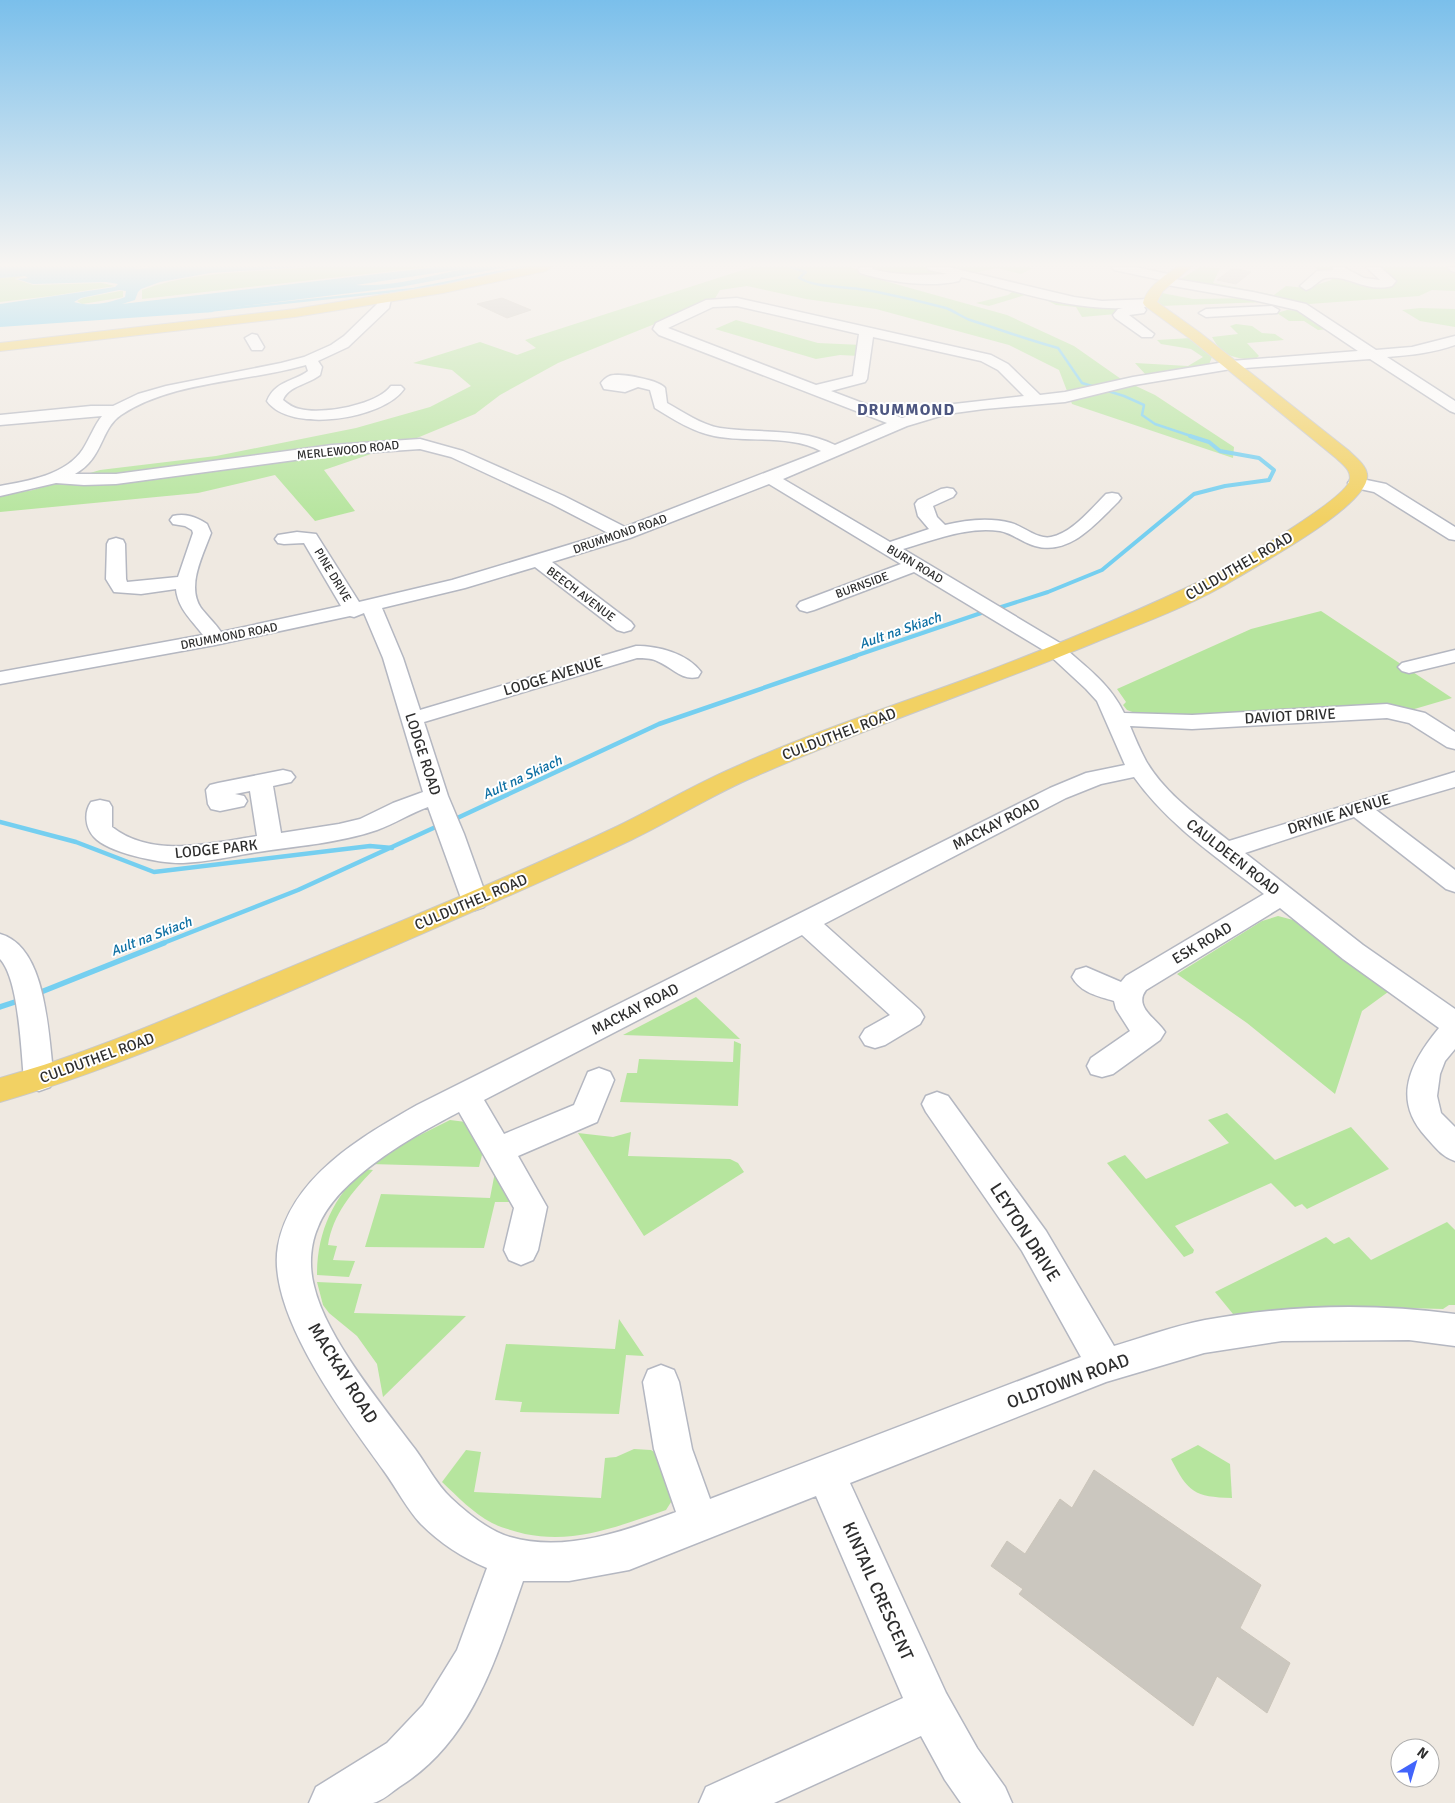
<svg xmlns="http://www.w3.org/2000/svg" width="1455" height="1803" font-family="Signika,sans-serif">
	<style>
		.green { fill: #b6e59e }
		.water { fill: #75cff0; fill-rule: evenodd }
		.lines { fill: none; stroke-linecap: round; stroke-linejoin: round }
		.stream-far3 { stroke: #75cff0; stroke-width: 2.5 }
		.stream-far2 { stroke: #75cff0; stroke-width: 4 }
		.stream-far1 { stroke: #75cff0; stroke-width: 4.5 }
		.stream { stroke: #75cff0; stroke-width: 5.5 }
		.building { fill: #cbc7bf; stroke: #cbc5ba }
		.minor-casing { stroke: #b4b7c1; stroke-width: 3 }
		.major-casing { stroke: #c9c9c9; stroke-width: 2 }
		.minor { fill: #fff; fill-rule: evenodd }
		.major { fill: #f2d163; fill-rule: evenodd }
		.labels { text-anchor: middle; stroke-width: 4; stroke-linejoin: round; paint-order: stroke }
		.far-street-label { font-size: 12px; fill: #2e2e2e; stroke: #fff }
		.far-water-label { font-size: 14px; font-style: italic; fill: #0d6fa3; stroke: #fff }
		.street-label { font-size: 15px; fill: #2e2e2e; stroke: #fff }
		.far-district-label { font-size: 16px; font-weight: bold; letter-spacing: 1px; fill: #4d5680; stroke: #fff }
		.near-street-label { font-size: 18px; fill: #2e2e2e; stroke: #fff }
	</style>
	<rect width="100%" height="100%" fill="#efe9e1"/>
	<g class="green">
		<path d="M310 267H429L142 299V290C197 270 253 273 310 267Z"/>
		<path d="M752 267H851L874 278 1007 315 1074 346 1121 379 1155 395 1234 447 1233 458 1072 404 1059 370 1009 345 876 309 806 299 747 286 720 290 714 300 558 363 500 395 475 414 412 440 324 470 355 511 315 521 275 475 198 493 0 512V496L33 490 100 470 216 456 356 428 430 407 471 386 452 370 413 363 480 342 517 355 536 348 525 340Z"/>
		<path d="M874 267H1027L1033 268 1021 274 997 268 960 276 882 274 871 269Z"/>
		<path d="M1200 267 1220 268 1213 283 1274 295 1286 286 1306 288 1332 280 1314 267H1347L1359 278 1388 279 1377 267H1447L1455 272V291L1432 290 1419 296 1309 304 1181 279Z"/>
		<path d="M24 276 15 279 33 285 102 283 115 286 51 296 0 302V278Z"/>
		<path d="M977 280 1062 300 1145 305 1150 307 1120 311 1116 314 1082 317 1076 307 1056 305 1046 300 1025 295 989 306 976 303 1008 295 1012 292 970 281Z"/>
		<path d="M120 291H123V297L119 298 82 304 77 301 83 298Z"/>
		<path d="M1162 293 1193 299 1254 298 1265 302 1160 306 1155 299Z"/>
		<path d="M1420 308 1455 309V327L1420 321 1402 310Z"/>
		<path d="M1287 310 1302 311 1330 329 1318 330 1304 321H1289L1277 313Z"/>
		<path d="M736 320 818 343 862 345 860 356 840 355 816 359 715 329Z"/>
		<path d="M1236 324 1252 326 1262 333 1275 334 1284 340 1247 343 1259 356 1254 360C1233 358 1222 356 1212 337L1238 334 1230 326Z"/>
		<path d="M1191 338 1212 357 1208 367 1147 376 1135 363 1188 366 1203 357 1191 349 1161 344 1157 340Z"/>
		<path d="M1321 611 1452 698 1411 710 1373 704 1182 715 1135 713 1127 710 1123 705 1126 702 1117 689 1251 629Z"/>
		<path d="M1278 916 1297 921 1388 992 1362 1011 1335 1094 1247 1023 1177 974 1262 921Z"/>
		<path d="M696 997 740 1039 623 1035Z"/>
		<path d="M734 1041 741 1044 738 1106 620 1102 627 1073H637L639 1059 733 1062Z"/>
		<path d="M1227 1113 1275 1160 1351 1127 1389 1169 1307 1209 1302 1204 1295 1207 1271 1183 1175 1226 1194 1250 1193 1253 1184 1257 1107 1163 1125 1155 1146 1179 1229 1143 1208 1120Z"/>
		<path d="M450 1120 466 1122 483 1151 479 1167 370 1164 388 1151Z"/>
		<path d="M631 1132 628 1156 730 1159 738 1163 744 1172 644 1236 578 1133 613 1137Z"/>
		<path d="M364 1169 373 1170C352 1192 333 1214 328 1245L337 1246 333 1260 355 1261 349 1277 317 1275C317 1232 333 1198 364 1169Z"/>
		<path d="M495 1172 513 1202H495L484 1248 365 1247 381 1194 490 1198Z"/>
		<path d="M1447 1222 1455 1230V1305H1449L1443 1309 1373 1307 1233 1314 1215 1292 1326 1237 1334 1244 1349 1237 1371 1260Z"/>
		<path d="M317 1282 362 1284 354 1313 466 1316 383 1397 377 1364 357 1336 329 1313 323 1305Z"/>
		<path d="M619 1319 644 1356 626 1355 619 1414 520 1412 522 1402 495 1400 506 1344 615 1349Z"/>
		<path d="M1198 1445 1230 1464 1232 1498C1194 1497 1188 1492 1171 1459Z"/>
		<path d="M634 1449 651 1450 656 1453 673 1499 666 1510C618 1526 577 1544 525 1534 514 1531 502 1528 492 1523 473 1513 458 1497 442 1482L466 1450 481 1452 474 1492 601 1498 605 1458 616 1457Z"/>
	</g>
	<path class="water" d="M0 267H144L135 268 137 269 154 267H302L210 273 160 282 141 289 138 292 135 300 122 304 436 267H507L400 287 210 310 214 312 0 327V304L115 287 118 284 106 282 33 284 17 279 28 278 25 276 0 278ZM462 269C428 277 391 287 356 285ZM119 290 126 291 125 297C110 303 89 307 74 302L81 298Z"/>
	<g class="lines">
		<g class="stream-far3">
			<path d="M790 267 806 272 799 278C818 288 839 286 859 289 888 293 918 301 946 308 954 311 962 317 970 320 999 329 1028 340 1058 348L1082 383 1124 396 1144 405 1142 415 1155 424 1194 437"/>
			<path d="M207 311 414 289 524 267"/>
		</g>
		<g class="stream-far2">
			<path d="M995 609 1048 592 1102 570 1194 494 1225 486 1269 480 1274 470 1259 458 1220 451 1209 442 1190 436"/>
			<path d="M852 657 987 611"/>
		</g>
		<g class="stream-far1">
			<path d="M453 820 659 724 856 656"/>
			<path d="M0 822 76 842 154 872 370 846 392 848"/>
			<path d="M161 944 298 890 440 825"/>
		</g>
		<g class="stream">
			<path d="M36 994 164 943"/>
			<path d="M0 1007 21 1000"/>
		</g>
	</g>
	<g class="building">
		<path d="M1233 268 1251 272 1236 284 1217 280Z"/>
		<path d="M502 298 531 310 507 318 477 304Z"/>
		<path d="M1094 1470 1261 1585 1240 1628 1290 1663 1267 1713 1217 1676 1193 1726 1019 1594 1023 1589 991 1566 1007 1541 1025 1554 1060 1499 1072 1508Z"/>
	</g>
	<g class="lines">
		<defs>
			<g id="minor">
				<path d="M860 267H873L872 269C897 276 923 275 948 274L929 270 927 267H948L1074 297 1102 301 1150 299 1157 303 1155 306 1144 307 1146 310 1144 313 1129 315 1154 334 1152 337H1142L1115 318 1113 315 1118 309 1123 308C1068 310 1013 290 961 277L959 281C930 288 888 282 860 273L858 270Z"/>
				<path d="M1112 267H1135L1173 275 1175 279 1253 292 1306 304 1376 350 1412 347 1455 336V345C1433 353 1411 355 1387 357L1455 401V413L1450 411 1370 359 1231 369 1134 385 1065 402 984 409 947 414 907 426 783 479 890 542 929 529 918 516 915 504 918 500 941 489 947 488 953 489 956 493 953 497 933 506 937 517 945 525C966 520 989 517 1011 523 1023 526 1038 540 1051 537 1072 533 1091 509 1106 494L1112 493 1118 494 1121 498 1118 502C1096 523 1070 556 1035 546 1023 543 1012 533 1000 531 967 526 934 540 903 549L1065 646 1068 651C1090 670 1111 686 1124 713L1192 715 1387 704 1425 713 1455 732V749L1447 747 1409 723 1387 718 1192 729 1130 726C1135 738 1140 750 1146 761 1166 795 1199 817 1229 841L1455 772V787L1376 810 1455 870V892L1446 889 1354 817 1245 853 1363 945 1455 1009V1049L1445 1061 1440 1074 1437 1096 1441 1113 1455 1127V1161C1441 1156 1436 1148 1426 1137 1391 1099 1411 1062 1439 1028L1343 959 1280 908 1146 990C1133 1007 1157 1019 1165 1032L1160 1040 1113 1074 1102 1077 1091 1074 1087 1066 1091 1058 1130 1031 1116 1009 1114 1001C1098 996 1081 993 1072 977L1076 970 1086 967 1121 982 1126 976 1264 894C1218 858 1168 825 1134 777L1101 784 1066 798 824 924 920 1010 924 1017 920 1024 885 1045 875 1048 865 1045 860 1037 865 1029 890 1015 802 935 484 1100 504 1134 574 1105 588 1072 599 1068 610 1072 614 1080 597 1122 518 1156 547 1207 538 1250 533 1260 521 1265 509 1260 504 1250 514 1208 459 1112C415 1135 337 1178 318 1227 310 1245 309 1267 314 1286 326 1338 383 1406 415 1449 427 1465 436 1484 451 1498 467 1513 489 1531 510 1537 565 1553 625 1531 676 1512L654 1449 643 1382 648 1370 661 1365 674 1370 679 1382 692 1449 710 1499 1081 1357 1022 1251 926 1112 922 1104 926 1096 937 1092 948 1096 1046 1231 1114 1346C1144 1337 1174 1326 1205 1320 1287 1305 1373 1303 1455 1314V1346L1409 1340 1282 1341 1204 1353 1106 1382 850 1483 946 1693 977 1748 1005 1787 1012 1803H961L945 1780 921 1736 774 1803H699L706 1787 903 1698 816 1496 629 1570 569 1581H523C496 1658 473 1741 399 1787 392 1792 382 1801 373 1803 360 1803 325 1803 309 1803L316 1787 387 1743 423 1705 457 1650 487 1568C463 1558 440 1543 421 1524 407 1509 397 1489 384 1471 347 1419 266 1314 278 1246 291 1177 361 1137 417 1105L1050 788 1086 773 1125 765 1097 701 1086 689 1045 651 914 572 814 610 807 612 800 610 797 606 800 602 901 564 769 484 630 538 552 562 631 622 634 626 631 630 624 632 617 630 535 567 465 588 382 608 403 658 420 710 636 646C658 646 687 653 701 672L698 677C681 681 672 667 657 661 651 658 644 658 637 658L424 722 448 796 464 834 488 901 484 907 475 910 466 907 462 901 428 807C411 813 394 824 377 830 339 843 297 846 258 852 233 856 208 862 183 863 162 864 108 853 94 837 85 827 84 812 91 802L100 800 109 802 112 807V827C153 859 211 843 257 836L250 791 235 794 244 796 247 801 244 806 220 811 211 809 208 804 206 790 210 785 218 783 283 770 291 772 295 777 291 782 273 786 281 833 339 824 360 819 393 803 423 792 383 658 364 613 354 617 350 616 215 645 0 684V672L203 635C192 620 178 609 176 589L141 594 114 592 106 579 107 544 109 540 116 538 123 540 125 544 126 579 127 582 178 577 193 533 192 530 185 526 173 524 170 520 173 516C186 513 196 517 207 524L211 533C203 555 186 586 201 608 207 616 215 623 221 632L341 606 304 543 284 544 278 543 275 539 278 535 297 532 316 534 359 602 452 580 608 533 552 504 451 457 420 449 332 455 116 484 84 485 56 483 0 496V486C28 481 66 475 83 449 90 438 94 426 102 416L0 425V415L91 406H113L138 394 166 386 281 363 304 357 331 345 344 336 377 304 379 296 384 295 391 299 389 308 348 347 318 361 322 367 320 375C309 384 288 386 283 400 288 404 293 408 300 409 322 415 377 405 391 386H401L404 389C384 419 290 434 267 401 275 381 293 382 308 371L306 365C248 382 172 381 121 415 100 429 104 458 75 474H116L332 445 420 439 463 451 564 496 625 527 821 451C789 434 749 443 714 436 693 432 673 419 655 408L650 390 638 387 625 392 604 389 601 383C604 379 609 375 614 375 624 374 660 380 665 388L667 403C683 412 702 425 720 428 759 434 799 427 835 445L887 423 659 335 653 329 656 323 706 300 737 298 991 355 1008 364 1040 395 1065 392 1133 377 1231 361 1358 351 1297 310 1253 300 1167 285 1163 284 1161 280 1114 270ZM737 306 859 334 853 376 816 385 668 328 713 307ZM873 337 981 361 998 370 1024 396 945 405 902 418 831 391 865 382 867 379Z"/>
				<path d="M1333 267H1343L1364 278 1380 280 1366 267H1380L1396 281 1392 286C1365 293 1348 274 1326 278 1319 279 1314 288 1306 290L1300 286 1317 271 1333 270Z"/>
				<path d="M1448 267H1455V272L1451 271Z"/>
				<path d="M1272 306 1279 310 1277 313 1206 317 1199 313 1206 309Z"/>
				<path d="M252 334 257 335 264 347 262 350H252L245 338Z"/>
				<path d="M1357 478 1386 484 1455 527V540L1449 539 1374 492 1351 487 1348 483 1351 479Z"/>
				<path d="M1455 650V662L1409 673 1402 671 1398 667 1402 663Z"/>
				<path d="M0 934C48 947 48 1038 54 1079L50 1087 39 1091 28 1087 24 1079C21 1051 19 979 0 959Z"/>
			</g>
			<g id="major">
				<path d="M528 267H552L546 271 443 293 295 317 0 351V343L295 309 443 285Z"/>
				<path d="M1177 267H1191L1163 291 1157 302 1199 332 1348 450C1355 457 1366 465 1367 474 1373 503 1261 563 1237 578 1193 605 1143 623 1096 642 983 689 867 727 756 776 713 794 673 820 631 840 526 890 418 935 311 982 209 1026 108 1071 0 1102V1078C91 1053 176 1015 262 979 381 929 502 881 618 826 657 807 694 785 733 768 816 730 903 703 988 671 1061 643 1134 613 1205 579 1229 568 1341 502 1349 482 1353 471 1343 465 1336 458L1189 338 1145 306 1143 303C1147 287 1164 276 1177 267Z"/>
			</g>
		</defs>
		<use href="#minor" class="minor-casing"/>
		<use href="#major" class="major-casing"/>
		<use href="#minor" class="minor"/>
		<use href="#major" class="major"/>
	</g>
	<linearGradient id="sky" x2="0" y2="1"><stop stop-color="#7abfeb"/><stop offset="0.51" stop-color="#f8f5f2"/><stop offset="1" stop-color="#f8f5f2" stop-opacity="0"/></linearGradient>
	<rect width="1455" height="519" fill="url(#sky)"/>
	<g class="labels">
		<g class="far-street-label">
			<text transform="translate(348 450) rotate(-6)" y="4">MERLEWOOD ROAD</text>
			<text transform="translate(620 534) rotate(-19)" y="4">DRUMMOND ROAD</text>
			<text transform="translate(915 564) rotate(31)" y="4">BURN ROAD</text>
			<text transform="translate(333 575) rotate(59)" y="4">PINE DRIVE</text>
			<text transform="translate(862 585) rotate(-20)" y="4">BURNSIDE</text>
			<text transform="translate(581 594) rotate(37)" y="4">BEECH AVENUE</text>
			<text transform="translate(229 636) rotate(-11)" y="4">DRUMMOND ROAD</text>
		</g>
		<g class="far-water-label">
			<text transform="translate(900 630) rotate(-19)" y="5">Ault na Skiach</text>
			<text transform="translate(522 777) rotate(-25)" y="5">Ault na Skiach</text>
			<text transform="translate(151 936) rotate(-21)" y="5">Ault na Skiach</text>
		</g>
		<g class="street-label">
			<text transform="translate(1239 566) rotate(-30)" y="5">CULDUTHEL ROAD</text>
			<text transform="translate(553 676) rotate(-17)" y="5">LODGE AVENUE</text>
			<text transform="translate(1290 716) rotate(-3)" y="5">DAVIOT DRIVE</text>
			<text transform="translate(839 734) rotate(-21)" y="5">CULDUTHEL ROAD</text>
			<text transform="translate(423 754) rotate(72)" y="5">LODGE ROAD</text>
			<text transform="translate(1339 814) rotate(-17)" y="5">DRYNIE AVENUE</text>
			<text transform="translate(996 824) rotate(-27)" y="5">MACKAY ROAD</text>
			<text transform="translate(216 849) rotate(-6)" y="5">LODGE PARK</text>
			<text transform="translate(1233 857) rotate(38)" y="5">CAULDEEN ROAD</text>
			<text transform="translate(471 902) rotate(-23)" y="5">CULDUTHEL ROAD</text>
			<text transform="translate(1202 943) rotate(-31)" y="5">ESK ROAD</text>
			<text transform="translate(635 1009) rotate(-27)" y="5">MACKAY ROAD</text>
			<text transform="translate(97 1058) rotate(-20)" y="5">CULDUTHEL ROAD</text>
		</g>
		<g class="far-district-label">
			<text x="906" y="415">DRUMMOND</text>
		</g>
		<g class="near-street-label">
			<text transform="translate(1025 1232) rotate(57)" y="6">LEYTON DRIVE</text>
			<text transform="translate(343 1373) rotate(58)" y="6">MACKAY ROAD</text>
			<text transform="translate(1068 1381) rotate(-20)" y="6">OLDTOWN ROAD</text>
			<text transform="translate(878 1591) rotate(66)" y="6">KINTAIL CRESCENT</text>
		</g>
	</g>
	<g transform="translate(1415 1763) rotate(38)"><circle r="24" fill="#ffffff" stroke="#ababab"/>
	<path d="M0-4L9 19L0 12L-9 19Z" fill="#4264fb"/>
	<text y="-8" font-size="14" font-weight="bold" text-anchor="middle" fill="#2e2e2e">N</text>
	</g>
</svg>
